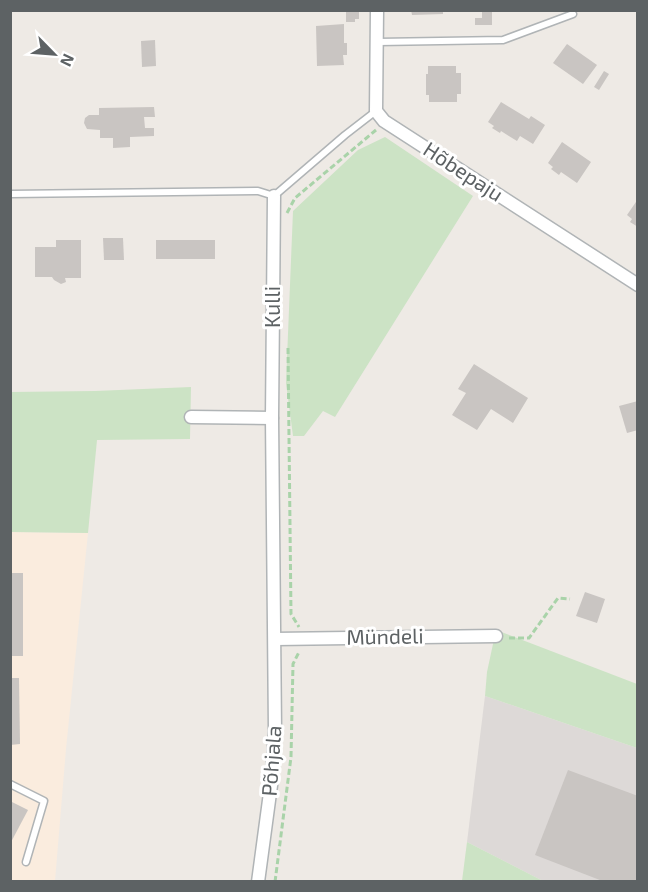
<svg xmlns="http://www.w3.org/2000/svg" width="648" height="892" font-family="'Exo 2',sans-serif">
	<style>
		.commercial { fill: #faecde }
		.industrial { fill: #ddd9d7 }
		.green { fill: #cce3c5 }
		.building { fill: #c9c5c2 }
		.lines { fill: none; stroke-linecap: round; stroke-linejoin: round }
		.lane-casing { stroke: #b0b4b6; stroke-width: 9 }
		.street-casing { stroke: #b0b4b6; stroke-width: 15 }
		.path { stroke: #a9d3a9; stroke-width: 3; stroke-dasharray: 6 3; stroke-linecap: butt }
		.lane { stroke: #fff; stroke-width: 6 }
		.street { stroke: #fff; stroke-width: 12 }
		.labels { text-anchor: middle; stroke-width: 6; stroke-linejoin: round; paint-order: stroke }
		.street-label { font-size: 21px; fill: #5d6264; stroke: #fff }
	</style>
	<rect width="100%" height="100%" fill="#eeeae5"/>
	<path class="commercial" d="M11 532 88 533 66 749 55 881 11 882Z"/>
	<path class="industrial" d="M485 696 637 748V881H543L467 842Z"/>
	<g class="green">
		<path d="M385 137 473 196 335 417 323 411 304 436H293L286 383 293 211 358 150Z"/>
		<path d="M191 387 190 439 97 440 88 533 11 532 10 392 95 391Z"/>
		<path d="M496 630 637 684V748L485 696 487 672Z"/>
		<path d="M467 842 543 881H462Z"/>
	</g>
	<g class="building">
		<path d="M346 10 359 11V19H355V22H346Z"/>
		<path d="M411 10H443V14L412 15Z"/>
		<path d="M482 10H492V25H475V18H482Z"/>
		<path d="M344 24V43H347V55H343L344 65 317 66 316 26Z"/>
		<path d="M155 40 156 66 142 67 141 41Z"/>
		<path d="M567 44 597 65 583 84 553 63Z"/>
		<path d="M428 66H456V73H461V94H457V102H429V95H426V74H428Z"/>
		<path d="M604 71 609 74 599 90 594 87Z"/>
		<path d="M501 102 529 119 531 116 545 125 533 144 520 136 517 141 501 131 500 133 492 128 494 126 488 122Z"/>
		<path d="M154 107 155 117H144L145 128H154V136L130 137V147L113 148V138H100V130L87 129 84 123 85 118 89 115H99V108Z"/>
		<path d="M562 142 591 162 577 183 561 172 559 175 551 169 553 167 548 163Z"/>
		<path d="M638 199V227L630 222 632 219 627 215Z"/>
		<path d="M103 238H123L124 260H104Z"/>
		<path d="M56 240H81V278H65L66 282 61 284 54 280 52 277H35V247H56Z"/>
		<rect x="156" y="240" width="59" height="19"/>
		<path d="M474 364 528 398 513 423 491 409 477 430 452 415 466 393 458 389Z"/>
		<path d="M638 401V430L627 433 619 406Z"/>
		<rect x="10" y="573" width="13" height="83"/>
		<path d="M585 592 605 599 597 623 576 616Z"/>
		<path d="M10 678H19L20 744 10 745Z"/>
		<path d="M568 770 638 796V882H605L535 855Z"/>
		<path d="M10 801 28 810 10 844Z"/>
	</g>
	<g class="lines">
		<defs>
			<g id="lane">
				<path d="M378 42 503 40 573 14"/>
				<path d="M10 194 258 191 274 196 345 135 376 111"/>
				<path d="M10 784 44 801 26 862"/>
			</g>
			<g id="street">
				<path d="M377 10 376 111 384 121 638 285"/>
				<path d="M191 417 272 418 274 196"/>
				<path d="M275 639 496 636"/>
				<path d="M258 882 272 778 275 730 272 418"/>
			</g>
		</defs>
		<use href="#lane" class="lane-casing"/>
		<use href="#street" class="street-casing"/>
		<g class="path">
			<path d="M287 213 295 198 376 130"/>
			<path d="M288 348 291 614 299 627"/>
			<path d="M509 638H529L558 598 570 599"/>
			<path d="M275 882 291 757 293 664 299 652"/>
		</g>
		<use href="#lane" class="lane"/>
		<use href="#street" class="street"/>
	</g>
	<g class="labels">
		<g class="street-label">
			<text transform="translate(463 172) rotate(33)" y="7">Hõbepaju</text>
			<text transform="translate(273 307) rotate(-90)" y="7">Kulli</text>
			<text transform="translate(385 637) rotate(-1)" y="7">Mündeli</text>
			<text transform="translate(272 761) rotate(-86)" y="7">Põhjala</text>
		</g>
	</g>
	<rect width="648" height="892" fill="none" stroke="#5d6264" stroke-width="24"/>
	<g transform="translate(54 54) rotate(115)" stroke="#ffffff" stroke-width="4.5" paint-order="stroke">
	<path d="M0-4.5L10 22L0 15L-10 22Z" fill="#5d6264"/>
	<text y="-9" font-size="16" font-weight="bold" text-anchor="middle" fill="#5d6264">N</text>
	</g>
</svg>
